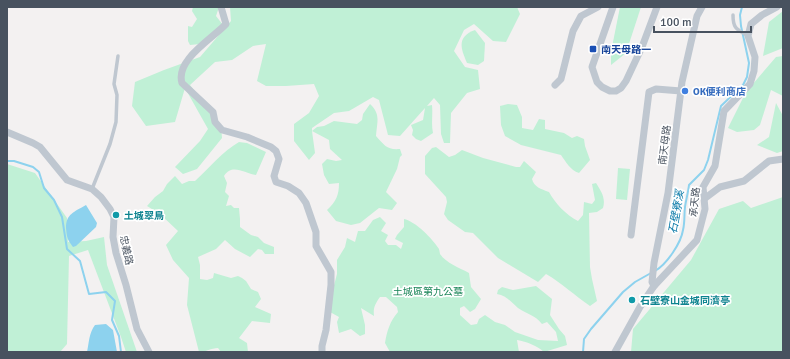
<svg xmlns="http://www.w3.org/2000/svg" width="790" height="359" font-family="Signika,'Noto Sans TC',sans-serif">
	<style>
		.green { fill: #c0f0d6 }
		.water { fill: #8dd2ee }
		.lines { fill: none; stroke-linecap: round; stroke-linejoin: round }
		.stream { stroke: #8dd2ee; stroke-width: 2 }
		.lane { stroke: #bfc7d0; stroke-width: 3.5 }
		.street { stroke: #bfc7d0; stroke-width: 7 }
		.transit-dot { fill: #1a4fb4; stroke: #fff; stroke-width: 1.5 }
		.shop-dot { fill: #3f7fe0; stroke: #fff; stroke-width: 1.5 }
		.culture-dot { fill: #0f9aa8; stroke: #fff; stroke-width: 1.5 }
		.labels { text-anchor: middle; stroke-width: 3.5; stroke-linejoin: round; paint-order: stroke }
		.transit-label { font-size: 10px; font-weight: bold; fill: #164399; stroke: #fff; text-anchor: start }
		.shop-label { font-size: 10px; font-weight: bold; fill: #366cbe; stroke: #fff; text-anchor: start }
		.street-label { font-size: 10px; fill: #48525f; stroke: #fff }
		.culture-label { font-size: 10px; font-weight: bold; fill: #0d838f; stroke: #fff; text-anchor: start }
		.park-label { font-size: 10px; fill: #168355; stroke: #fff }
		.water-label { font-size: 11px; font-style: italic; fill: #0a7aa8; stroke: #fff }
	</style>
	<rect width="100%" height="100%" fill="#f3f1f1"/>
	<g class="green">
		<path d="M193 7H219L216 16 223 25 200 44 190 45 188 41V26L192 27 197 19 192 11Z"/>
		<path d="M230 7H517L520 14 506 42 493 41 474 24 464 30 454 51 465 67 478 70 480 89 467 93 451 113 450 143H444L441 134 440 105 434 98 427 106 432 105C433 115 431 124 433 133L421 141 416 139 412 135 413 130 411 125 423 120 425 108 400 136 388 135 379 100 373 97 349 111 334 113 312 128V131L317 127 324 126 334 121 357 124 362 120 363 114 370 104C381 114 377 122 376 136 385 146 387 150 400 149L402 155 400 157 397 169 386 192 397 203 392 210 379 208 360 223 351 225 336 221 327 210C336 202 339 195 339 183L329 184 324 175 322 164 327 159 336 161 342 160 330 149 329 140 312 131 315 153 309 160 294 141V124L309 113 319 96 314 84 286 86H266L257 81 266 44 253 46 232 60 215 62 190 85 221 125 222 138 197 169 183 174 175 167 200 141 208 129 185 88 175 122 146 126 132 106 135 82 164 70 200 57 231 21Z"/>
		<path d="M620 7H641L626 53 611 65V52Z"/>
		<path d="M783 11V48L763 56 769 22Z"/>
		<path d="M475 30 485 43 484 61 478 65 467 63C461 49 456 37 475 30Z"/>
		<path d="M783 56V96L771 90 760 125 754 130 737 132 728 128 746 92 776 57Z"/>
		<path d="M776 103 783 116V151L777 153 757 145 769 137Z"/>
		<path d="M508 104 517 105 522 117V128L533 130 539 119 545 120V129L564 133 572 138 577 136 584 139 585 146 590 160 579 173C570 170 566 162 561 155L521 145 505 136 501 125 500 106Z"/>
		<path d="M239 142 247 143 266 152 256 175C244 173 232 163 224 176L227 183 225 192 229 196 226 206 231 205 234 208H239L240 219V227L251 235 258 237 264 243 274 247V254H265L262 250 258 249 250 257 235 249 225 240 216 249 198 257 200 265V279L207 280 213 278 214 273 231 278 238 276 242 278 246 281 251 289 258 292 261 299 255 307 271 314 270 323 252 321 239 338 247 343 248 352H221L218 348C211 348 206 352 199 352L187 305 189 278 173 260 166 245 178 231 160 214 147 206 155 197 163 191 167 184 175 176 182 184 189 181H195C210 167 222 152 239 142Z"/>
		<path d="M436 147 449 157 455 155 462 150 483 158 516 167H520L524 161 536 172 532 179C534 187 541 189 549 192 555 203 566 215 578 221L583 215 584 202 592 204 595 200 592 184 596 183C601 191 606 198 603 208L597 212 589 213 590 267 592 279 597 301 590 306C575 296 562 283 546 274L538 282 498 258 473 233 465 232 448 220 444 214 447 202 446 197 425 174V156L432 148Z"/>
		<path d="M7 164 35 173 67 218 68 242 86 241 104 237 107 265 137 352H126L121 337 88 250 69 256 67 344 60 352H7Z"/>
		<path d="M618 168 630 169 627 200 616 199Z"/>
		<path d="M783 197V352H631L633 329 691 260 719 209 743 201 751 208Z"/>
		<path d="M380 217 386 223 381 231 388 235 385 241 388 245H396L401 249 403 243 395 239 397 235 404 227V219C415 221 433 239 439 249 439 249 440 253 440 254 446 263 460 268 469 273L471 287 481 299 475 309 470 312 464 306 460 308V315L471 325 477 324 479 319 485 315 495 322 505 325 515 332 538 340 558 341 556 332 547 322 542 324C534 314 528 315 518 308 511 302 507 296 497 294L498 290 502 287 513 290 536 286 552 299 550 315 559 329 565 336 567 345 544 352C536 345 527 342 517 340L519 352H390L385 343C387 331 390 321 398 312L397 307 386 297H380C375 304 373 308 374 316L361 308 365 325V334L360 336 351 329 339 333 337 322 339 317 330 312 333 289 337 274V260L345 247 347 238 355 242 358 231H365L373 220Z"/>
	</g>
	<g class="water">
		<path d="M86 205 97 223 96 227 76 246 73 247C67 239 67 238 66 228 66 214 74 212 86 205Z"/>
		<path d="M106 324 113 330 117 352H87C89 342 89 333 95 325Z"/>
	</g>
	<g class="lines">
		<g class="stream">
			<path d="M7 161H14L33 167 39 172 44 188 54 200 62 217 67 249 80 261 89 294 106 292 115 301 112 320 119 336 121 352"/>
			<path d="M655 271C667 264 681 243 683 230 685 222 684 215 685 207 686 200 688 193 689 185L704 170 708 160 721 106 743 85 747 77 749 63 741 26 740 15 742 7"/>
			<path d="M583 352 584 339 591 329 623 292 635 282 651 273"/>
		</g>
		<g class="lane">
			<path d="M733 15C733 29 737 29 748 36"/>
			<path d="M92 189 110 144 116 122 117 95 114 84 118 56"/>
		</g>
		<g class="street">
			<path d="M221 7 226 24C212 39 175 60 182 83L213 112 215 122 222 130 247 137 271 147 276 151 279 159 274 176 276 182 288 186 299 193 306 203 316 232V246L331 272V285L326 330 322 346V352"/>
			<path d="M613 7 592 67 597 82 602 87 610 91H616L621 88 626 81 642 47 657 7"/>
			<path d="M555 85 561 79 573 31 581 16 598 7"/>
			<path d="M7 132 33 143 40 147 67 180 92 189 101 197 110 209 114 217 113 237 116 253 126 285 137 329 149 352"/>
			<path d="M704 199 720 187 744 181 769 161 783 159"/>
			<path d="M631 235 649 92 656 89 681 91"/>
			<path d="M654 286 652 282 654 263 668 193 682 82 697 16 702 7"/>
			<path d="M615 352 640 307 654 286 697 240 705 209 703 187 715 166 724 111 750 84 754 71 755 57 748 36 751 24 762 15 777 7"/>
		</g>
	</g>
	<rect class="transit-dot" x="589" y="45" width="8" height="8" rx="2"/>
	<circle class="shop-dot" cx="685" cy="91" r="4"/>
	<g class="culture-dot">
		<circle cx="116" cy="215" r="4"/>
		<circle cx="632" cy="300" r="4"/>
	</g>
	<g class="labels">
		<g class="transit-label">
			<text x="601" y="53">南天母路一</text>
		</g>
		<g class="shop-label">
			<text x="693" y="95">OK便利商店</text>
		</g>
		<g class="street-label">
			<text transform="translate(664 145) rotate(-83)" y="4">南天母路</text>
			<text transform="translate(694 202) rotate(-84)" y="4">承天路</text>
			<text transform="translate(127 250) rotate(78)" y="4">忠義路</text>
		</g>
		<g class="culture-label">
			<text x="124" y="219">土城翠鳥</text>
			<text x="640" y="304">石壁寮山金城同濟亭</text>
		</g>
		<g class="park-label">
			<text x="428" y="295">土城區第九公墓</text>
		</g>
		<g class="water-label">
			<text transform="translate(676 212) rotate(-80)" y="4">石壁寮溪</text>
		</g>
	</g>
	<rect width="790" height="359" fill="none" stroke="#48525f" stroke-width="16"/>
	<path d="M654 26v6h97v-6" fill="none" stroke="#48525f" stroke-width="2"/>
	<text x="660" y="26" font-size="12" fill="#48525f" stroke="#ffffff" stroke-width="3" paint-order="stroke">100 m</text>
</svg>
